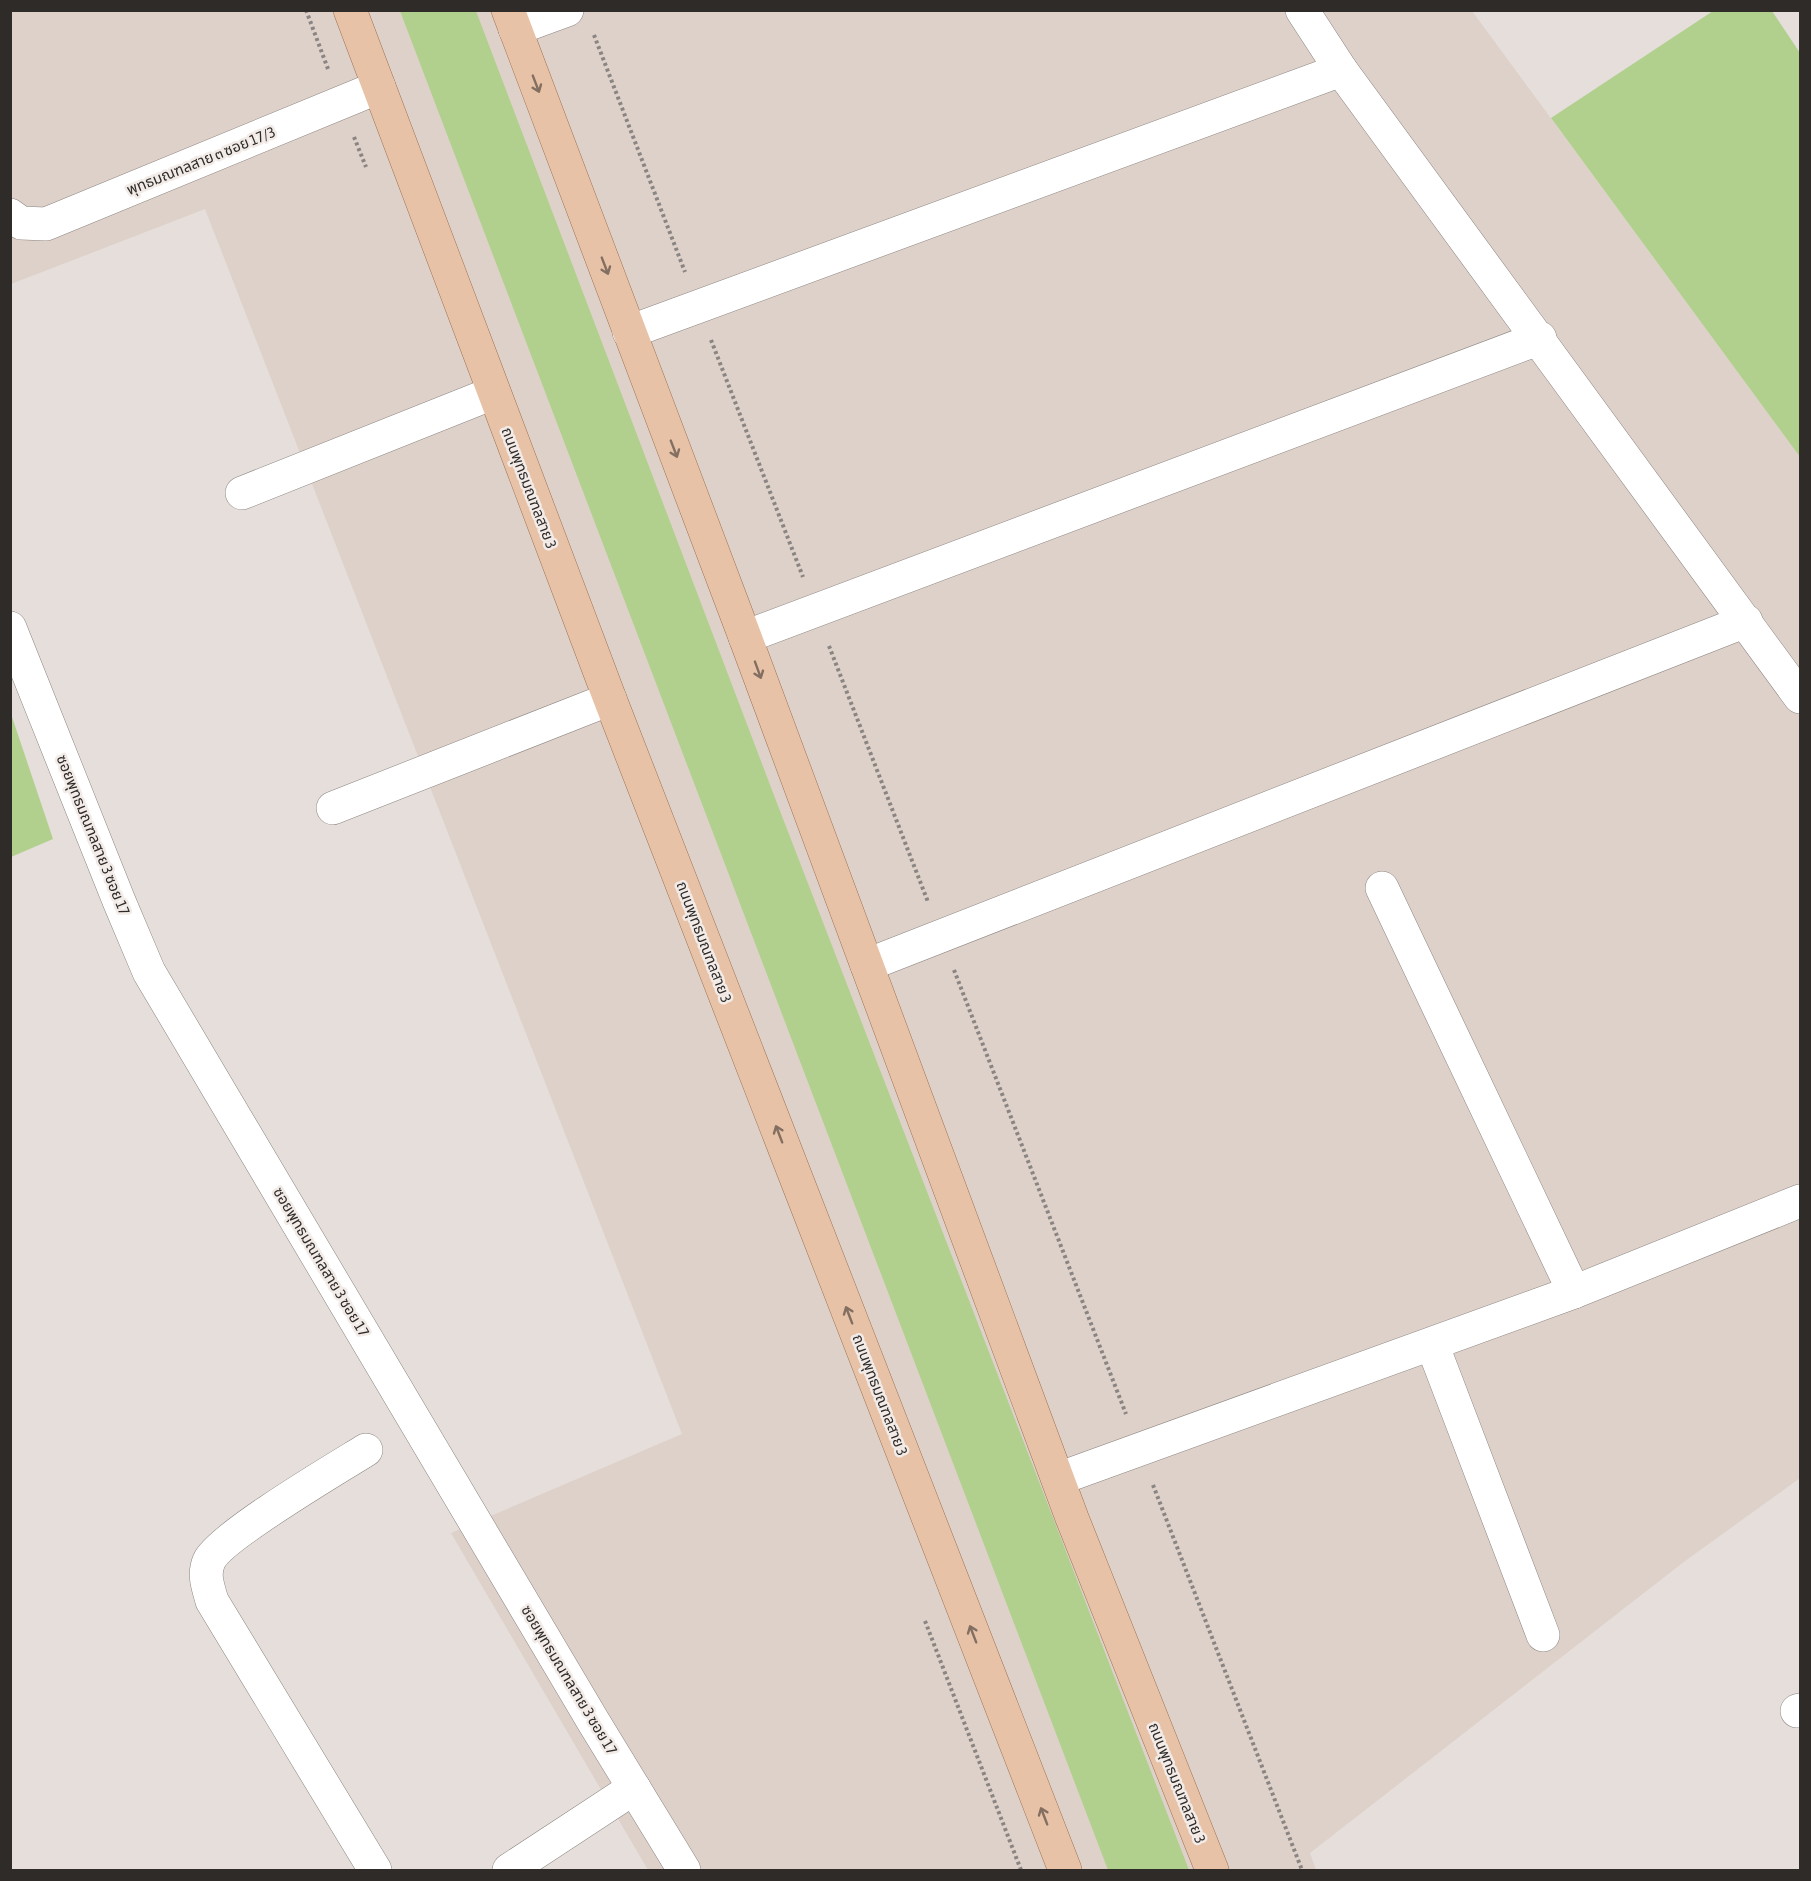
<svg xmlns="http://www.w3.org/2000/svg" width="1811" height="1881" font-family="'Asap Condensed','Noto Sans Thai',sans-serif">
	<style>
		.built { fill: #ded1c9 }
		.green { fill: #b1d08d }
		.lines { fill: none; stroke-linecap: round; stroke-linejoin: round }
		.minor-casing { stroke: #8c8682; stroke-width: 34 }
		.major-casing { stroke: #9d7355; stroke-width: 34 }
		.path { stroke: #8a8582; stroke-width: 4; stroke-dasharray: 3 3; stroke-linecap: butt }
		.minor { stroke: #fff; stroke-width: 33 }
		.major { stroke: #e8c2a7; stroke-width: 33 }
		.oneway { stroke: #826f62 }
		.labels { text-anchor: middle; stroke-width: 5; stroke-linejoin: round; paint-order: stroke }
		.street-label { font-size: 15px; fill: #2e2b29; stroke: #f2ebe7 }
	</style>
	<rect width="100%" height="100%" fill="#e5deda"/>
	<path class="built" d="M11 11H1472L1800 457V1478L1685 1561 1310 1853 1316 1870H648L451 1533 682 1434 205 209 11 284Z"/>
	<g class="green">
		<path d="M400 11H476L775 798 1189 1870H1108Z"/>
		<path d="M1713 11H1772L1800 53V457L1551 118Z"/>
		<path d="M10 711 53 839 11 857H10Z"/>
	</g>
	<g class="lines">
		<defs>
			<g id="minor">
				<path d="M1302 10 1341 70 1800 697"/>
				<path d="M515 29 567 10"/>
				<path d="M10 215 21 223 46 224 379 87"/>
				<path d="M629 332 1341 70"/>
				<path d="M242 493 493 393"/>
				<path d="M10 628 119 901 149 972 593 1721 684 1870"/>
				<path d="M745 637 1540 338"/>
				<path d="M333 808 610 699"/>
				<path d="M1382 888 1574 1292"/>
				<path d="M867 965 1746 621"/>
				<path d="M1432 1344 1543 1635"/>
				<path d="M366 1450C337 1468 220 1537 209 1561 203 1575 208 1586 212 1601L375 1870"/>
				<path d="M1058 1479 1574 1292 1800 1201"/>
				<path d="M1797 1711 1800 1710"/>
				<path d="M509 1870 634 1788"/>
			</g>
			<g id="major">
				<path d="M350 10 610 699 1065 1870"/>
				<path d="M508 10 745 637 1072 1518 1212 1870"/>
			</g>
		</defs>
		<use href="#minor" class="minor-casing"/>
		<use href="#major" class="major-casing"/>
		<g class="path">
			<path d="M306 10 328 69"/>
			<path d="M594 35 685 272"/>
			<path d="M354 137 366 167"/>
			<path d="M711 340 803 577"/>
			<path d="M829 646 928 902"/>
			<path d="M954 970 1126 1414"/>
			<path d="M1153 1485 1302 1870"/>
			<path d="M925 1621 1021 1870"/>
		</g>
		<use href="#minor" class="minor"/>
		<use href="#major" class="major"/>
	</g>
	<defs><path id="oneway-shaft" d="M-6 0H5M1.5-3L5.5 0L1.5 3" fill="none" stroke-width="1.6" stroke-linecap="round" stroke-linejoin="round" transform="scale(1.5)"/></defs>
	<g class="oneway">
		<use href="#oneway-shaft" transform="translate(536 84) rotate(69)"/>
		<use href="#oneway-shaft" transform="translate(605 266) rotate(69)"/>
		<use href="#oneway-shaft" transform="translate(674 449) rotate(69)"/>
		<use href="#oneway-shaft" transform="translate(758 670) rotate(70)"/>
		<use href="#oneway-shaft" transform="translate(779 1134) rotate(-111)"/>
		<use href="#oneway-shaft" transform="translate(849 1315) rotate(-111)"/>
		<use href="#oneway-shaft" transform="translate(973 1634) rotate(-111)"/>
		<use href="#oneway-shaft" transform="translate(1044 1816) rotate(-111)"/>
	</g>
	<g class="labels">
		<g class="street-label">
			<text transform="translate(201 161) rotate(-22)" y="5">พุทธมณฑลสาย ๓ ซอย 17/3</text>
			<text transform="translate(529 488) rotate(69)" y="5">ถนนพุทธมณฑลสาย 3</text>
			<text transform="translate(93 835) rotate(68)" y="5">ซอยพุทธมณฑลสาย 3 ซอย 17</text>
			<text transform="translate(704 942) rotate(69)" y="5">ถนนพุทธมณฑลสาย 3</text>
			<text transform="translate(321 1262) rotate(59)" y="5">ซอยพุทธมณฑลสาย 3 ซอย 17</text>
			<text transform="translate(880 1395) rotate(69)" y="5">ถนนพุทธมณฑลสาย 3</text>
			<text transform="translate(569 1680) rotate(59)" y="5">ซอยพุทธมณฑลสาย 3 ซอย 17</text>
			<text transform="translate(1177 1783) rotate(68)" y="5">ถนนพุทธมณฑลสาย 3</text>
		</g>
	</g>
	<rect width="1811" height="1881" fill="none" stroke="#2e2b29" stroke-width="24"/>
</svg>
